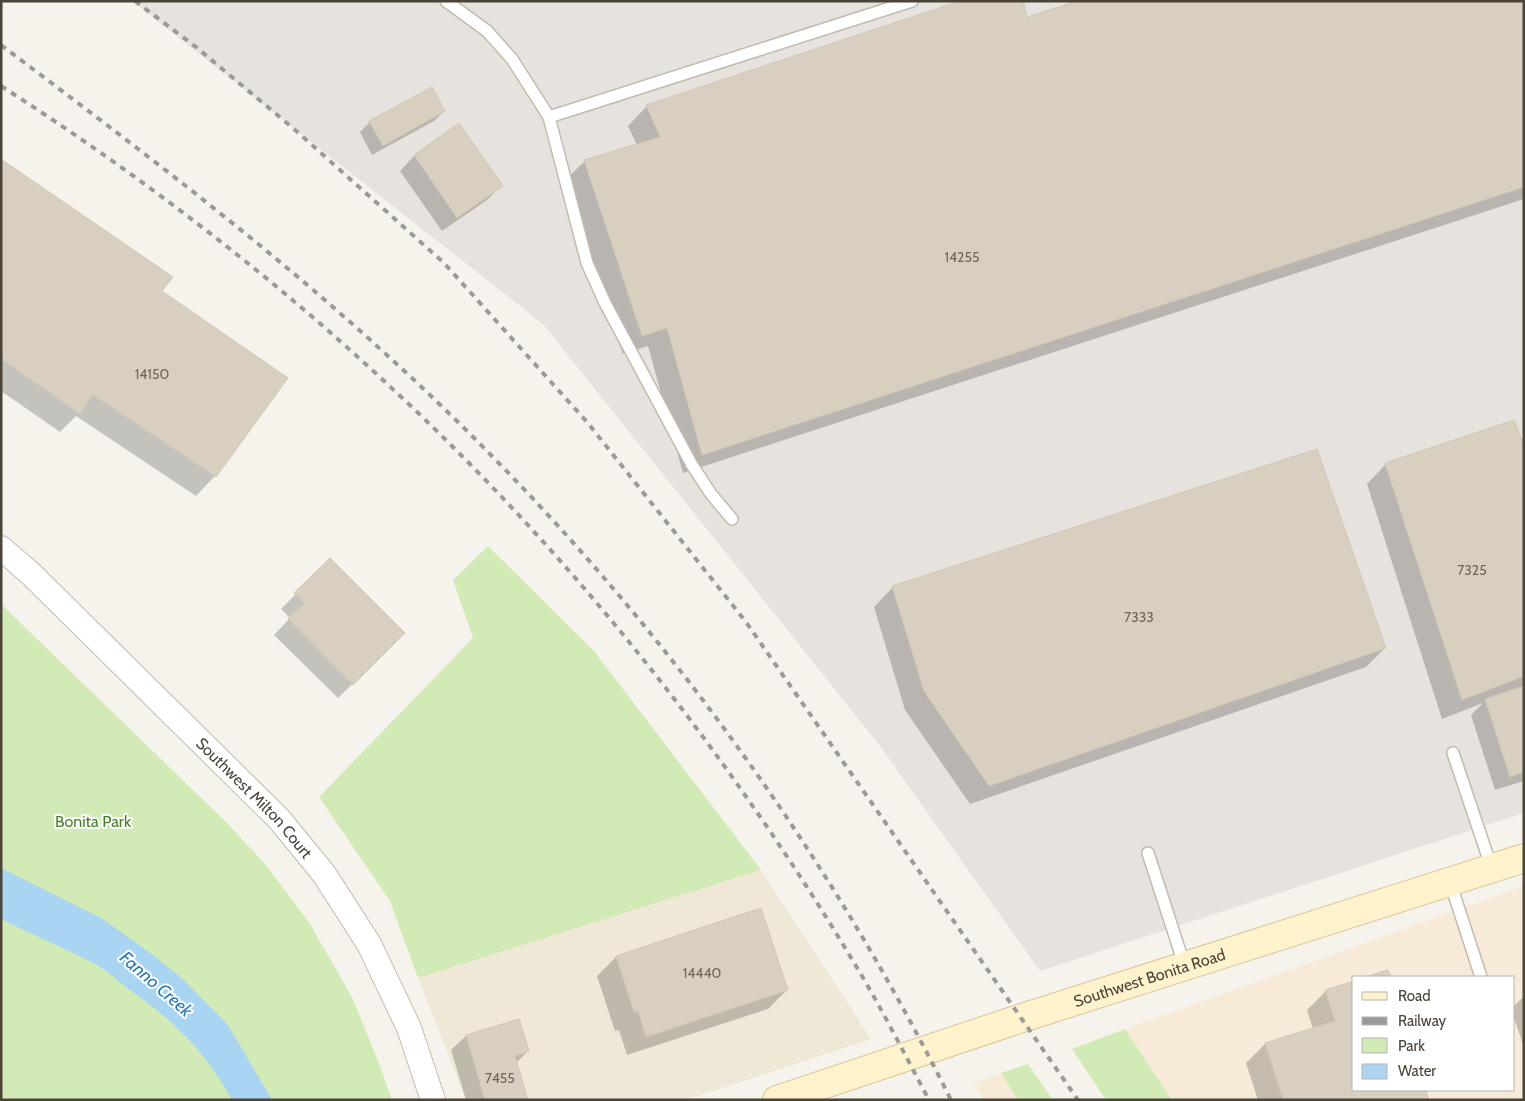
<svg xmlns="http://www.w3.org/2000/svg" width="1525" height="1101" font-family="Cabin,sans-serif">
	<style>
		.commercial { fill: #f7ead8; fill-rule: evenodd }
		.industrial { fill: #e6e2dd }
		.education { fill: #efe8d6 }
		.green { fill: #d2eab5 }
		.water { fill: #a9d4f2 }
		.shadow { fill: #0003 }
		.building { fill: #d8cfc1; stroke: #d3c7b4 }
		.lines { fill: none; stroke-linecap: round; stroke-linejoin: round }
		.lane-casing { stroke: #c2bbae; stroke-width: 14 }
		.street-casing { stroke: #c2bbae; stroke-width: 26 }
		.secondary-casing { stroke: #d6c79b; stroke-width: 30 }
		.lane { stroke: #fff; stroke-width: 11 }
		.street { stroke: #fff; stroke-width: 24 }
		.secondary { stroke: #fff3cd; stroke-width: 28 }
		.rail { stroke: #9a9a9a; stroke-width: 4; stroke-dasharray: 6 6; stroke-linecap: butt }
		.labels { text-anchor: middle; stroke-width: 4; stroke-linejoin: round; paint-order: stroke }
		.number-label { font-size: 14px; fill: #6e675b }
		.street-label { font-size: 16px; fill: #4b4439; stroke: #fff }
		.park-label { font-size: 16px; fill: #4a7f2a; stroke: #fff }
		.water-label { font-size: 18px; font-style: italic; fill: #2e7ab2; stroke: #fff }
	</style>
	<rect width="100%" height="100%" fill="#f6f3ec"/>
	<g class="commercial">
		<path d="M1524 886V1100H1172L1125 1029ZM1354 977H1514V1090H1354Z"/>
		<path d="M1028 1064 1053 1100H984L973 1083Z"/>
	</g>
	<path class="industrial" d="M132 1H1524V813L1040 971 880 746 543 324Z"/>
	<path class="education" d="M761 870 871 1039 686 1100H466L418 978Z"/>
	<g class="green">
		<path d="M488 546 594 651 761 870 418 978 390 901 319 797 473 638 453 580Z"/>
		<path d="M1 604 228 824 266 865 310 924 353 999 380 1066 392 1100H1Z"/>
		<path d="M1125 1029 1172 1100H1106L1072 1049Z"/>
		<path d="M1028 1064 1053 1100H1018L1001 1073Z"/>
	</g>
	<path class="water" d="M1 868 103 919 153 955 184 980 228 1025 272 1100H232C203 1048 174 1021 126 987 115 978 104 968 91 962 62 947 31 934 1 919Z"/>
	<g class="shadow">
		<path d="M1069 1H1524V199L683 473 648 346 623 354 565 180 585 161 637 145 628 126 647 106 1026 18 1070 5Z"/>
		<path d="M444 111 434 121 372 155 360 132 370 122Z"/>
		<path d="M459 125 501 186 487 200 442 231 400 171 414 156Z"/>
		<path d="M1 161 161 291 215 476 196 496 76 416 60 432 1 391Z"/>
		<path d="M1524 449V781L1495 790 1471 715 1483 703 1442 719 1367 484 1386 464Z"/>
		<path d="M330 560 404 633 338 698 274 635 290 618 281 609Z"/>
		<path d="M893 587 1385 648 1366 667 970 804 905 710 874 607Z"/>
		<path d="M760 910 787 990 768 1009 627 1055 619 1030 615 1031 597 976 616 957Z"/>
		<path d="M1354 982V1090H1430L1425 1091 1428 1100H1258L1246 1063 1265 1044 1313 1029 1307 1010 1326 991Z"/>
		<path d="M1524 996V1047L1514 1018V1006Z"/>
		<path d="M466 1036 528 1051 516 1063 527 1100H466L451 1050Z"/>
	</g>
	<g class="building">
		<path d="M960 1H1023L1027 17 1078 1H1524V187L702 455 667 328 642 336 584 160 660 137 646 105Z"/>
		<path d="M432 87 445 111 383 146 369 121Z"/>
		<path d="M459 123 503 186 457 218 414 155Z"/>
		<path d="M1 159 173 277 162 291 288 378 216 477 93 395 80 414 1 359Z"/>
		<path d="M1514 420 1524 445V676L1462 700 1385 463Z"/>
		<path d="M1317 449 1386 648 989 786 924 691 892 586Z"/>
		<path d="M330 558 405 633 353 685 288 619 304 603 294 593Z"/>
		<path d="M1524 686V772L1510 777 1485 699Z"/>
		<path d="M761 908 788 990 646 1037 638 1011 634 1012 616 956Z"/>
		<path d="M1388 970 1391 977H1365Z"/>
		<path d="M1354 981V1090H1426L1429 1100H1283L1265 1043 1335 1021 1325 990Z"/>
		<path d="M519 1019 529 1051 515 1056 528 1100H485L466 1035Z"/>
	</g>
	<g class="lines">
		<defs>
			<g id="lane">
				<path d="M446 1 487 31 512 59 549 117 912 1"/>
				<path d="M549 117 587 263 605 303 692 465 711 494 732 519"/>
				<path d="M1453 753 1492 869"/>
				<path d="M1148 853 1185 967"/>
				<path d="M1450 882 1481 977"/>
			</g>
			<g id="street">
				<path id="s1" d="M1 548 31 574 279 819 324 874 369 944 409 1028 433 1100"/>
			</g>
			<g id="secondary">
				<path id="s2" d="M777 1100 1022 1018 1524 858"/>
			</g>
		</defs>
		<use href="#lane" class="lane-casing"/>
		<use href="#street" class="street-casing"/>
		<use href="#secondary" class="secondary-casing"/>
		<use href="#lane" class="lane"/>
		<use href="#street" class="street"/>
		<use href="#secondary" class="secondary"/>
		<g class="rail">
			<path d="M135 1 196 47 294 129 444 263 587 422 746 622 1078 1100"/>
			<path d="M1 45C130 142 259 239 378 347 614 559 810 816 951 1100"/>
			<path d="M1 86C143 177 276 279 398 394 577 561 734 761 859 971 884 1013 906 1057 929 1100"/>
		</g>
	</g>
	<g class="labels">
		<g class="number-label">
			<text x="962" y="262">14255</text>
			<text x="152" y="379">14150</text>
			<text x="1472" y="575">7325</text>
			<text x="1139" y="622">7333</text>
			<text x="702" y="978">14440</text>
			<text x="500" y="1083">7455</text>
		</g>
		<g class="street-label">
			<text dy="6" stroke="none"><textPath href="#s1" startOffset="356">Southwest Milton Court</textPath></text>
			<text dy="6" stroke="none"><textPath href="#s2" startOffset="392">Southwest Bonita Road</textPath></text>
		</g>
		<g class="park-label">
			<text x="93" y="827">Bonita Park</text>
		</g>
		<g class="water-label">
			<text transform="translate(156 984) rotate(41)" y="6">Fanno Creek</text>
		</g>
	</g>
	<rect width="1525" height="1101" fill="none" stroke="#4b4439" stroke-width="5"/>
	<rect x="1352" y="976" width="162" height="115" fill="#ffffff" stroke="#b7b4b0"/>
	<rect x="1362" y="992" width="25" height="8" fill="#fff3cd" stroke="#b7b4b0"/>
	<text x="1398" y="1001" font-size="15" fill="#4b4439">Road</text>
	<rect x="1362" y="1017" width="25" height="8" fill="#9a9a9a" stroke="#b7b4b0"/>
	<text x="1398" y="1026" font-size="15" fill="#4b4439">Railway</text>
	<rect x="1362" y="1038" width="25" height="15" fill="#d2eab5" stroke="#b7b4b0"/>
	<text x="1398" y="1051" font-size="15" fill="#4b4439">Park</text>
	<rect x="1362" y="1064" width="25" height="15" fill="#a9d4f2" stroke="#b7b4b0"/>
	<text x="1398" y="1076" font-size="15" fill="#4b4439">Water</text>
</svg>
